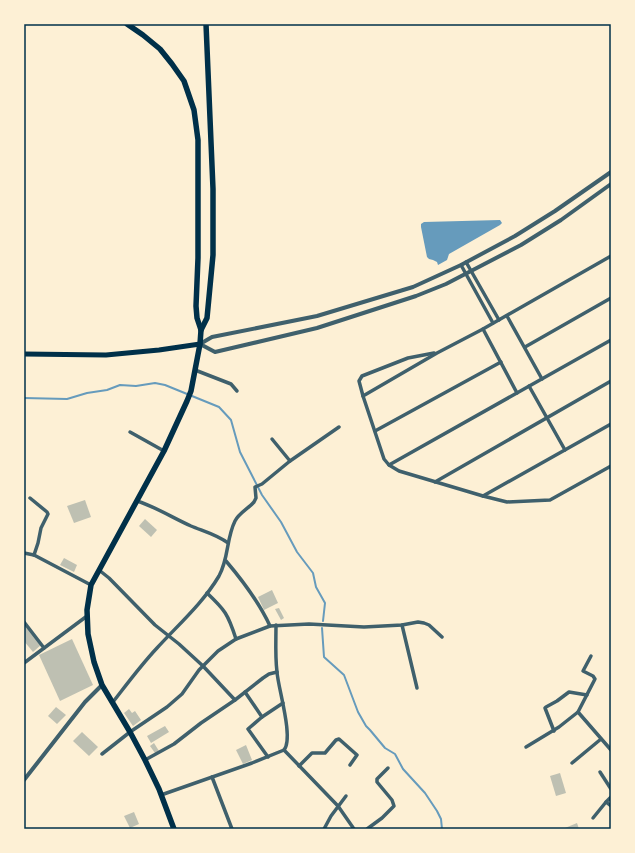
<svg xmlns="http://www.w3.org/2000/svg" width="635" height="853" font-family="Montserrat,sans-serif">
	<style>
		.water { fill: #669bbc }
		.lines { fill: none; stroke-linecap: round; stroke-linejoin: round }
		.stream { stroke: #669bbc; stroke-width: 2 }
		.building { fill: #bec0b2 }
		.minor { stroke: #3f606c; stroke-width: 3.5 }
		.tertiary { stroke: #3f606c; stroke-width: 4 }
		.secondary { stroke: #003049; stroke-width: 5 }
		.primary { stroke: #003049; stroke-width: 5.5 }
		.neatline { fill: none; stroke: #003049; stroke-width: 1.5 }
	</style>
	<rect width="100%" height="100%" fill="#fdf0d5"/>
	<path class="water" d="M500 220 502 223 500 225 449 254 447 260 438 265 437 262 433 260 429 259 427 257 421 227V224L424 222Z"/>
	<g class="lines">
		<g class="stream">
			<path d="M24 398 67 399 87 393 107 390 120 385 136 386 155 383 165 385 219 407 231 420 240 452 262 495 281 522 297 552 313 573 316 587 325 603 323 621"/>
			<path d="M322 628 324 657 344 675 358 712 366 726 370 730 385 748 395 754 403 769 425 793 437 811 441 819 442 829"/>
		</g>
	</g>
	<g class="building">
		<path d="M85 500 91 517 74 523 67 506Z"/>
		<path d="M145 519 157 530 151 537 139 526Z"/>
		<path d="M64 558 77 565 74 572 60 565Z"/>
		<path d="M272 590 278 603 264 610 258 597Z"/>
		<path d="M279 608 284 618 281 620 275 609Z"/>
		<path d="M26 626 41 645 33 652 24 641V628Z"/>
		<path d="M72 639 93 685 60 701 39 655Z"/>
		<path d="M56 707 66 715 57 724 48 716Z"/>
		<path d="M129 709 132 713 135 711 141 720 133 726 124 713Z"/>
		<path d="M165 726 169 732 151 743 147 736Z"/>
		<path d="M82 732 98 747 89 756 73 741Z"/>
		<path d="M154 743 159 751 155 753 150 746Z"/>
		<path d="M246 745 252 760 243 764 236 750Z"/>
		<path d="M560 773 566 793 556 796 550 776Z"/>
		<path d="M134 812 139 824 130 828 124 816Z"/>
		<path d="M577 823 579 829H566L565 828Z"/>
	</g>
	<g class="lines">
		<g class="minor">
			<path d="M611 256 483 329 437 353 363 396 384 459 389 465 399 471 483 496 611 424"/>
			<path d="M466 262 499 320"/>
			<path d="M461 265 493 323"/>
			<path d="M507 316 542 379"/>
			<path d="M483 329 517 393"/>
			<path d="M525 347 611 298"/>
			<path d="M195 370 231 384 237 391"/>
			<path d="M529 386 565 450"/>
			<path d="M363 396 359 381 362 376 408 358 434 353"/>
			<path d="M375 431 501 362"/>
			<path d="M130 432 164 451"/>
			<path d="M272 439 290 461"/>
			<path d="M389 465 611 340"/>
			<path d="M435 482 611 381"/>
			<path d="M483 496 507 502 550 500 611 466"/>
			<path d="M30 498 47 512 48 514 41 528 38 543 34 555"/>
			<path d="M137 501C156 507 173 518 191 526 203 531 218 535 228 543"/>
			<path d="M24 553 34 555 91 585"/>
			<path d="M226 561C243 581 259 602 270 626"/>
			<path d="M99 570 109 578 155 625 179 644 203 666 235 700"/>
			<path d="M207 593C225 610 228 614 236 639"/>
			<path d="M24 622 44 648"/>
			<path d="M276 625C276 640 275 656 277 672 278 688 294 738 284 750"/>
			<path d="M402 625 417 688"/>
			<path d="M24 663 87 616"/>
			<path d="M245 692 262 717 248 729 268 757"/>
			<path d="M113 702C127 684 141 665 157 648 178 625 203 603 219 576 229 558 226 539 235 521 239 513 248 509 254 502L256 498 255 487 262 484 290 461 339 427"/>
			<path d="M578 712 595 679 593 676 583 671 591 656"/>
			<path d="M262 717 283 703"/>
			<path d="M554 731 545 708 546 707 557 701 569 692 587 695"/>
			<path d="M526 747 559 727 578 712 611 750"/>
			<path d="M284 750 338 806 354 829"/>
			<path d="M102 754 130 732 167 707 182 694 199 670 218 651 236 639 270 626 309 624 364 627 402 625 418 622 424 623 429 625 442 637"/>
			<path d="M145 760 174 744 201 723 235 700 263 678 269 674 277 672"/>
			<path d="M572 763 601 739"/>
			<path d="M299 766 312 753H325L336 740 339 739 357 755 350 765"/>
			<path d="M600 772 611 789"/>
			<path d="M212 777 232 829"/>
			<path d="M161 795 252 763 284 750"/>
			<path d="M611 797 606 802 611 806"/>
			<path d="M593 818 606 802"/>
			<path d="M324 829 331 816 346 796"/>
			<path d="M367 829 382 818 394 806 392 800 377 782V779L388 768"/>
		</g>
		<g class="tertiary">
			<path d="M200 344 215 352 317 328 416 296 446 284 521 245 561 220 611 184"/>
			<path d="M200 344 212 337 317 316 413 287 461 265 515 236 555 211 611 172"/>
			<path d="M24 780 85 702 102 685"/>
		</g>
		<path class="secondary" d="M24 354 106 355 159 350 200 344"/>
		<g class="primary">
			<path d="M127 24 143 35 160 49 172 64 184 81 194 110 198 140V258L196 306 197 318 201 330 200 344 191 391 187 401 164 451 91 585 87 610 88 634 94 662 102 685 130 732 145 760 159 789 174 829"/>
			<path d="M201 330 207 318 213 255V189L206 24"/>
		</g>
	</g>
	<rect width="635" height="853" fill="none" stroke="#fdf0d5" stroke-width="50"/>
	<rect x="25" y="25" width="585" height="803" class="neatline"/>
</svg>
